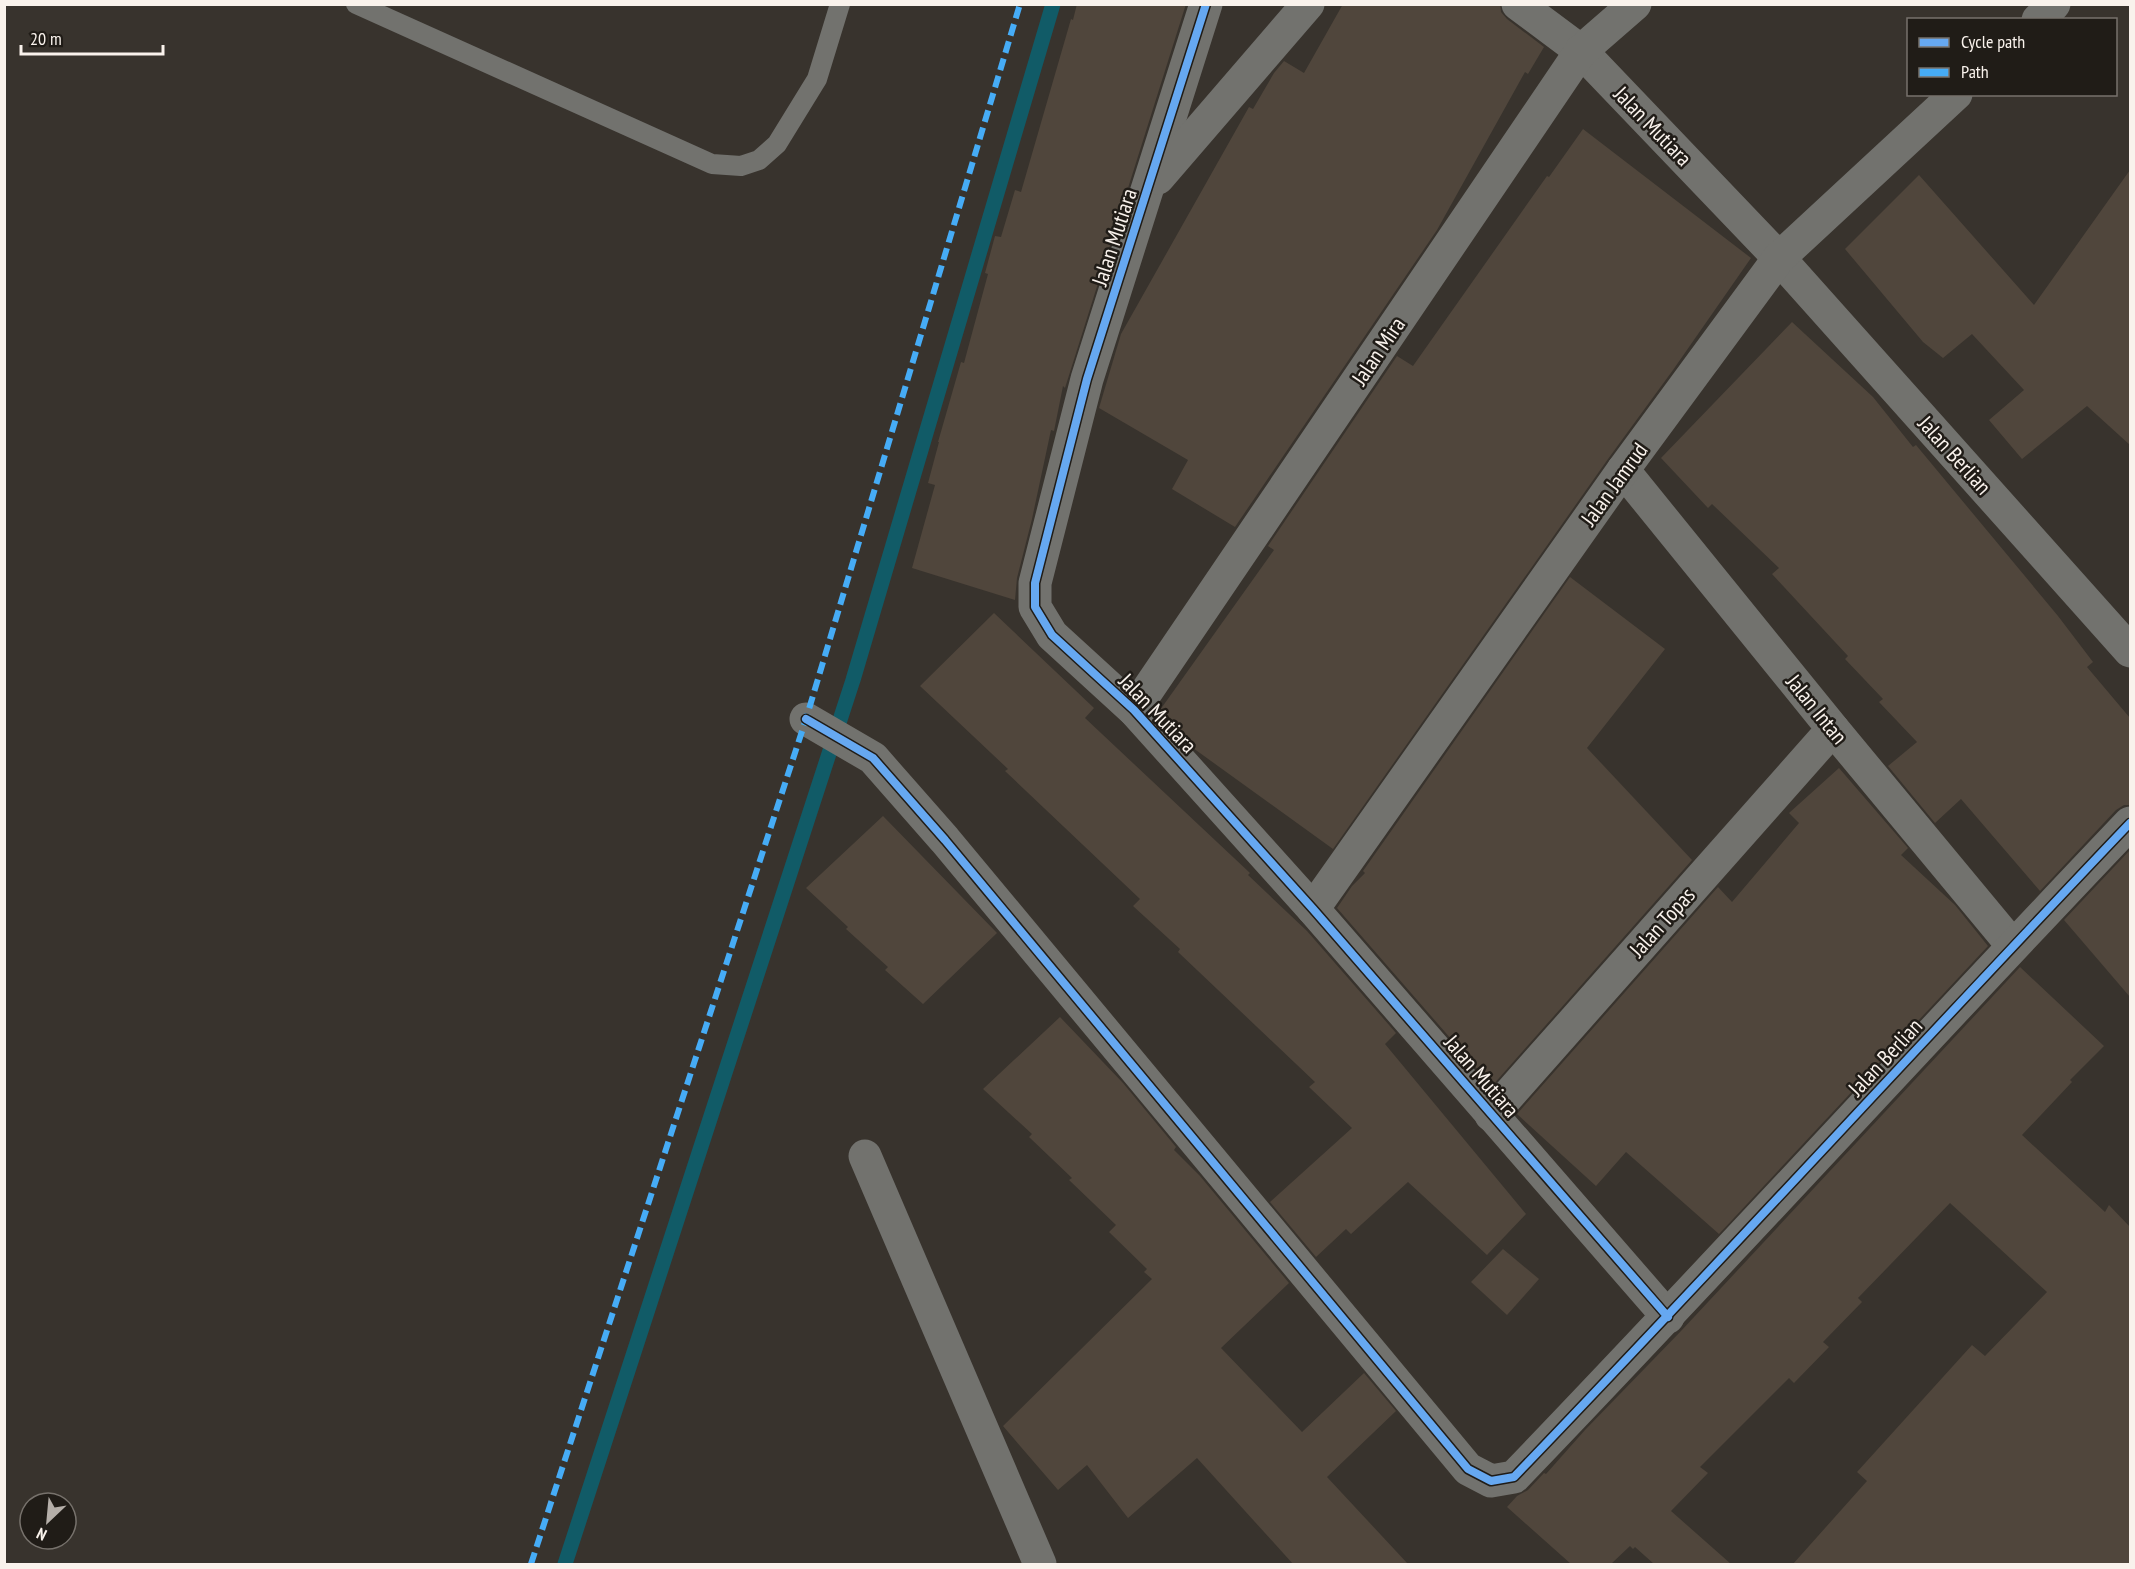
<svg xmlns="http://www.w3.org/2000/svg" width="2135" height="1569" font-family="'PT Sans Narrow',sans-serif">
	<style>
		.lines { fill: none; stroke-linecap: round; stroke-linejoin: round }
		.stream { stroke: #115b67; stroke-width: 15 }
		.building { fill: #50463c }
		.service { stroke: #72726e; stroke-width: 20 }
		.minor { stroke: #72726e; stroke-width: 33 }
		.quiet { stroke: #46acf6; stroke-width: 6; stroke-dasharray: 12 6; stroke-linecap: butt }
		.cycleway-casing { stroke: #201c17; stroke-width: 11 }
		.cycleway { stroke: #66a8f1; stroke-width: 8 }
		.labels { text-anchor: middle; stroke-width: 5; stroke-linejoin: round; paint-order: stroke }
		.street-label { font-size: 22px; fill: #f9f2ec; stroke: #201c17 }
	</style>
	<rect width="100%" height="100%" fill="#38332d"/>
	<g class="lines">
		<path class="stream" d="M565 1564 853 680 1053 4"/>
	</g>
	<g class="building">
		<path d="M1077 4H1186L1065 388 1063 386 1054 431 1051 430 1032 519 1017 578 1015 600 912 568 935 485 928 483 939 442H938L961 362 964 363 988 274 985 273 995 236 1001 237 1015 190 1021 192 1071 19 1073 20Z"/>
		<path d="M1343 4H1500L1501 12 1507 19 1544 47 1528 74 1525 72 1437 230 1235 527 1172 489 1188 460 1099 408 1121 334 1249 107 1253 109 1274 73 1284 61 1304 73Z"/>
		<path d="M1583 129 1751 258 1673 370 1608 459 1333 849 1193 748 1160 710 1274 550 1268 546 1397 356 1413 366 1547 176 1549 177Z"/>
		<path d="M2130 170V445L2087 406 2022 459 1989 420 2024 390 1972 334 1943 358 1923 342 1845 249 1919 175 2034 305Z"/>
		<path d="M1792 322 1873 397 1913 447 1916 445 2058 616 2093 662 2087 667 2130 718V805H2124L2116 810 2040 891 1961 799 1935 823 1888 766 1917 742 1879 702 1883 699 1845 659 1848 656 1772 574 1779 568 1712 504 1708 508 1661 458Z"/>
		<path d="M1570 577 1665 649 1587 748 1692 860 1492 1086 1337 908 1352 886 1365 873 1363 871Z"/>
		<path d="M994 613 1094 708 1085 718 1250 873 1248 875 1307 931 1396 1033 1385 1044 1526 1214 1487 1255 1408 1182 1351 1234 1346 1229 1316 1257 1270 1202 1352 1128 1309 1087 1315 1082 1178 952 1180 949 1133 906 1140 899 1005 771 1008 769 920 686Z"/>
		<path d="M1839 768 1908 848 1901 855 1955 905 1988 946 1719 1234 1626 1152 1596 1186 1517 1114 1718 887 1732 902 1799 823 1789 813Z"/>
		<path d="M883 816 997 933 923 1004 885 970 888 967 846 929 848 927 806 888Z"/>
		<path d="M2130 850V997L2064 920Z"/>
		<path d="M2020 967 2104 1046 2070 1080 2072 1082 2022 1135 2105 1212 2109 1205 2130 1227V1564H1793L1867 1481 1857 1472 1972 1345 1985 1356 2047 1292 1950 1203 1858 1298 1862 1302 1823 1342 1829 1347 1794 1383 1789 1378 1700 1467 1708 1473 1671 1511 1731 1564H1654L1635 1547 1633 1549 1630 1546 1611 1564H1571L1507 1507 1517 1496 1528 1490 1544 1473 1546 1474 1585 1430 1681 1331Z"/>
		<path d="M1060 1017 1123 1083 1176 1147 1174 1150 1200 1176 1289 1283 1221 1348 1302 1432 1364 1373 1396 1411 1327 1477 1408 1564H1293L1197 1458 1128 1518 1087 1465 1058 1490 1003 1426 1152 1279 1144 1272 1147 1269 1109 1232 1116 1225 1069 1180 1072 1178 1029 1137 1032 1134 983 1089Z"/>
		<path d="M1503 1249 1539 1279 1507 1315 1471 1282Z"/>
	</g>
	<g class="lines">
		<path class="service" d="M356 4 712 164 741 166 759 160 777 144 817 79 840 4"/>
		<g class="minor">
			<path d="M1206 4 1087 379 1035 583V607L1052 635 1134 710 1313 909 1668 1317"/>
			<path d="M1518 4 1581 51 1779 258 2130 651"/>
			<path d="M2038 20 2054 4"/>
			<path d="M1158 178 1308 4"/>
			<path d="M1623 470 1833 729 2013 946"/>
			<path d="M1134 710 1581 51 1635 4"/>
			<path d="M806 719 873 758 945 840 1468 1469 1491 1481 1514 1477C1722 1261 1923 1040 2130 823"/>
			<path d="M1313 909 1623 470 1779 258 1956 94"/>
			<path d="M1491 1115 1833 729"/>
			<path d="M865 1156 1040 1564"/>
		</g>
		<path class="quiet" d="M531 1564 806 719 1020 4"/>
		<defs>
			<g id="cycleway">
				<path d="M1206 4 1087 379 1035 583V607L1052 635 1134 710 1313 909 1668 1317"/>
				<path d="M806 719 873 758 945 840 1468 1469 1491 1481 1514 1477C1722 1261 1923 1040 2130 823"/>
			</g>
		</defs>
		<use href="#cycleway" class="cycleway-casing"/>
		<use href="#cycleway" class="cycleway"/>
	</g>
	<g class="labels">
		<g class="street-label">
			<text transform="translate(1653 126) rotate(46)" y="8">Jalan Mutiara</text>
			<text transform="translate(1114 237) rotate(-72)" y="8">Jalan Mutiara</text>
			<text transform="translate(1378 351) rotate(-56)" y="8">Jalan Mira</text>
			<text transform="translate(1955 455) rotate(48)" y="8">Jalan Berlian</text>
			<text transform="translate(1614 484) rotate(-54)" y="8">Jalan Jamrud</text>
			<text transform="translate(1817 709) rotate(51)" y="8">Jalan Intan</text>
			<text transform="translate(1158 713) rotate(46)" y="8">Jalan Mutiara</text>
			<text transform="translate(1662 922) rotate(-48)" y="8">Jalan Topas</text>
			<text transform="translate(1885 1057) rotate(-47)" y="8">Jalan Berlian</text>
			<text transform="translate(1482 1076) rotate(49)" y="8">Jalan Mutiara</text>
		</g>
	</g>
	<rect width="2135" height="1569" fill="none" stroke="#f9f2ec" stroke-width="12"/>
	<rect x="1907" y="18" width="210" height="78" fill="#201c17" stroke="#77726c" stroke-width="1.5"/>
	<rect x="1919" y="38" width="30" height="9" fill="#66a8f1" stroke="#77726c" stroke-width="1.5"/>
	<text x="1961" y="48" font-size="18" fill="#f9f2ec">Cycle path</text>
	<rect x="1919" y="68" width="30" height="9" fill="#46acf6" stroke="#77726c" stroke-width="1.5"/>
	<text x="1961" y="78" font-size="18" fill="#f9f2ec">Path</text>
	<g transform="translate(48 1521) rotate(206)"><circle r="28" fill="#201c17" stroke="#77726c" stroke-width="1.5"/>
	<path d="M0-4.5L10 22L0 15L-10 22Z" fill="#b5afa9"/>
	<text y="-9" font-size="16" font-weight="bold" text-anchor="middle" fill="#f9f2ec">N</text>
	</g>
	<path d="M21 45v9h142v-9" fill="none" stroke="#f9f2ec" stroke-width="3"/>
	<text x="30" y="45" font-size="18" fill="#f9f2ec" stroke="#201c17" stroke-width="4.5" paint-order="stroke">20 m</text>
</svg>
